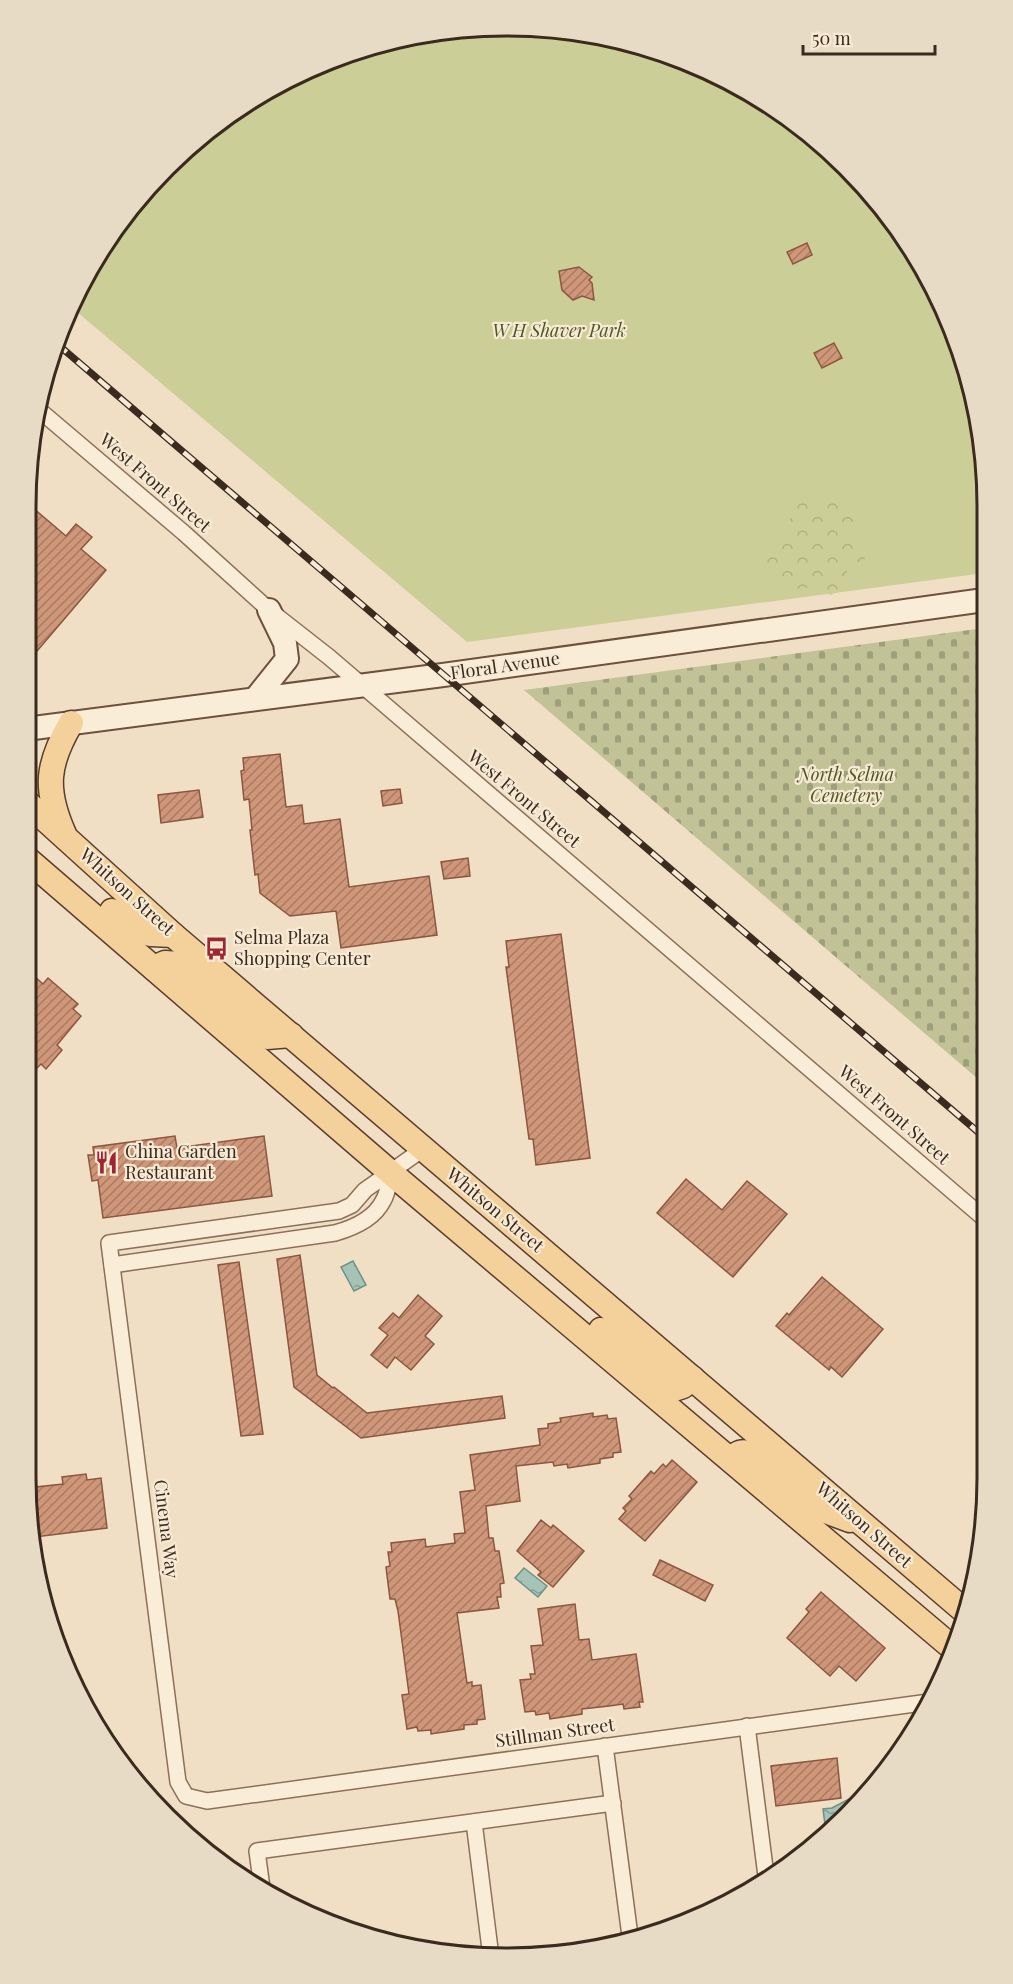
<svg xmlns="http://www.w3.org/2000/svg" width="1013" height="1984" font-family="'Playfair Display',serif">
	<style>
		.green { fill: #ccce97 }
		.forest { fill: url(#forest-crowns) }
		.cemetery { fill: url(#cemetery-stones) }
		.water { fill: url(#water-ripples); stroke: #6c9285; stroke-width: 1.5 }
		.building { fill: url(#building-hatch); stroke: #8b573f; stroke-width: 1.5 }
		.lines { fill: none; stroke-linecap: round; stroke-linejoin: round }
		.minor-casing { stroke: #8b705a; stroke-width: 18 }
		.secondary-casing { stroke: #6d513d; stroke-width: 26 }
		.primary-casing { stroke: #593e2e; stroke-width: 27 }
		.minor { stroke: #faedd8; stroke-width: 15 }
		.secondary { stroke: #faedd8; stroke-width: 22 }
		.primary { stroke: #f4d19b; stroke-width: 24 }
		.rail-casing { stroke: #3b2a1e; stroke-width: 7 }
		.rail { stroke: #f7ead4; stroke-width: 4.5; stroke-dasharray: 14; stroke-linecap: butt }
		.labels { text-anchor: middle; stroke-width: 4.5; stroke-linejoin: round; paint-order: stroke }
		.park-label { font-size: 18px; font-style: italic; fill: #4f5824; stroke: #f7ead4 }
		.street-label { font-size: 18px; fill: #3b2a1e; stroke: #f7ead4 }
		.poi-label { font-size: 18px; fill: #3b2a1e; stroke: #f7ead4; text-anchor: start }
		.rim { fill: none; stroke: #3b2a1e; stroke-width: 3 }
	</style>
	<defs>
		<pattern id="forest-crowns" width="20" height="18" patternUnits="userSpaceOnUse" patternTransform="scale(1.5)"><rect width="20" height="18" fill="#ccce97"/><path d="M2 6a3 3 0 1 1 6 0M12 15a3 3 0 1 1 6 0" fill="none" stroke="#b0b182"/></pattern>
		<pattern id="cemetery-stones" width="16" height="16" patternUnits="userSpaceOnUse" patternTransform="scale(1.5)"><rect width="16" height="16" fill="#c1c397"/><path d="M2 7V4a2 2 0 0 1 4 0v3zM10 15v-3a2 2 0 0 1 4 0v3z" fill="#9e9f7b"/></pattern>
		<pattern id="water-ripples" width="26" height="14" patternUnits="userSpaceOnUse" patternTransform="scale(1.5)"><rect width="26" height="14" fill="#a6c3b8"/><path d="M2 4q2-2 4 0t4 0M15 11q2-2 4 0t4 0" fill="none" stroke="#889f95"/></pattern>
		<pattern id="building-hatch" width="6" height="6" patternUnits="userSpaceOnUse" patternTransform="scale(1.5)"><rect width="6" height="6" fill="#cf9679"/><path d="M-1 1l2-2M0 6l6-6M5 7l2-2" fill="none" stroke="#a97b63"/></pattern>
	</defs>
	<rect width="100%" height="100%" fill="#f0dfc4"/>
	<path class="green" d="M538 27 631 42 720 75 823 145 906 239 951 323 983 443 984 573 467 642 70 306 75 293 125 213 190 145 266 90 352 51 444 30Z"/>
	<path class="forest" d="M803 496H825L856 507 857 543 865 559 848 567 843 590 830 595 820 587 779 590 765 567 769 546 785 538 790 518Z"/>
	<path class="cemetery" d="M984 628 985 1085 524 690Z"/>
	<g class="water">
		<path d="M353 1261 366 1285 354 1291 341 1267Z"/>
		<path d="M524 1568 547 1586 538 1597 515 1578Z"/>
		<path d="M849 1799 854 1808C845 1820 839 1823 825 1825L823 1809 832 1808Z"/>
	</g>
	<g class="building">
		<path d="M807 243 812 255 793 264 787 252Z"/>
		<path d="M579 267 592 277 589 280 592 283 594 300 582 296 573 300 562 290 559 271Z"/>
		<path d="M834 343 842 358 822 368 814 353Z"/>
		<path d="M26 502 66 536 76 524 92 537 81 549 106 570 26 664Z"/>
		<path d="M280 754 286 807 302 805 304 824 340 819 349 887 429 876 437 935 341 948 336 911 290 916 260 893 258 874 255 875 250 830H252L249 799 244 800 241 771 244 770 243 758Z"/>
		<path d="M400 789 402 803 383 806 381 791Z"/>
		<path d="M199 790 203 817 161 823 158 795Z"/>
		<path d="M468 858 470 876 444 879 441 862Z"/>
		<path d="M561 934 590 1158 536 1165 533 1139H529L506 967H509L506 941Z"/>
		<path d="M33 975 43 984 48 978 78 1004 73 1009 81 1016 57 1045 62 1050 46 1069 41 1064 36 1069 26 1061V984Z"/>
		<path d="M175 1136 177 1148 264 1136 272 1196 103 1218 98 1180 92 1181 88 1155H94L93 1147Z"/>
		<path d="M686 1179 722 1210 747 1181 787 1214 733 1277 657 1213Z"/>
		<path d="M300 1255 317 1375 333 1388 334 1387 367 1413 502 1396 505 1418 361 1438 294 1387 277 1259Z"/>
		<path d="M239 1262 263 1434 241 1436 218 1265Z"/>
		<path d="M822 1277 883 1329 842 1377 831 1367 829 1370 776 1326 787 1313 789 1315Z"/>
		<path d="M418 1295 442 1316 425 1336 434 1344 411 1370 395 1357 387 1368 371 1355 388 1335 379 1328 393 1313 399 1318Z"/>
		<path d="M593 1413V1417L607 1415 608 1419 616 1418 621 1452 613 1453V1457L600 1459V1463L568 1468 567 1464 554 1466 553 1462 516 1466 520 1501 486 1506 489 1538H493L495 1551H499L504 1583 500 1584 501 1597H497L499 1608 457 1613 467 1683 472 1682V1686L481 1685 485 1719 477 1720V1724L464 1725V1729L431 1734V1730L418 1731 417 1727 407 1729 402 1695 409 1694 398 1611 395 1599H390L386 1567 390 1566 388 1552H392L391 1543 425 1539 426 1547 455 1543 454 1534 465 1533 460 1492 475 1490 470 1455 540 1445 538 1429 548 1428V1424L561 1422 560 1418Z"/>
		<path d="M672 1460 697 1482 645 1541 619 1519 626 1511 623 1508 632 1499 629 1496 651 1471 654 1474 663 1464 666 1467Z"/>
		<path d="M86 1474 87 1480 101 1478 107 1528 35 1537 27 1488 63 1484 62 1477Z"/>
		<path d="M541 1520 551 1528 553 1525 584 1551 553 1587 538 1575 541 1572 517 1551Z"/>
		<path d="M660 1560 713 1585 705 1601 653 1575Z"/>
		<path d="M821 1592 885 1648 856 1681 839 1666 830 1676 787 1638 809 1612 806 1609Z"/>
		<path d="M575 1604 579 1640 589 1639 592 1660 636 1654 643 1702H639L640 1707 624 1709 623 1704 609 1706 582 1709V1714L550 1719 549 1713 536 1715 535 1711 525 1712 520 1680 531 1679 530 1674H535L531 1646 543 1645 538 1609Z"/>
		<path d="M837 1758 841 1798 776 1806 771 1766Z"/>
	</g>
	<g class="lines">
		<defs>
			<g id="minor">
				<path d="M38 409 184 533 269 610 329 657 986 1220"/>
				<path d="M423 1149 365 1190 352 1205 339 1211 109 1243 178 1782 186 1796 207 1801 929 1702"/>
				<path d="M112 1265 335 1233C353 1228 374 1219 383 1201 388 1193 389 1182 391 1173"/>
				<path d="M747 1726 766 1876"/>
				<path d="M605 1746 630 1936"/>
				<path d="M474 1822 491 1957"/>
				<path d="M262 1888 257 1851 613 1803"/>
			</g>
			<g id="secondary">
				<path d="M255 699 287 659 285 643 269 610"/>
				<path d="M26 729 443 675 984 600"/>
			</g>
			<g id="primary">
				<path d="M26 802 173 935 967 1613"/>
				<path d="M64 834C44 789 47 764 71 723"/>
				<path d="M26 858 391 1173 954 1649"/>
				<path d="M112 911 134 930 151 934 173 935"/>
				<path d="M154 968 165 963 181 964 267 1037 291 1035"/>
				<path d="M601 1330 635 1356 662 1381 674 1389 683 1386 692 1378"/>
				<path d="M730 1459C738 1453 742 1450 752 1454L815 1507 850 1520"/>
			</g>
		</defs>
		<use href="#minor" class="minor-casing"/>
		<use href="#secondary" class="secondary-casing"/>
		<use href="#primary" class="primary-casing"/>
		<use href="#minor" class="minor"/>
		<use href="#secondary" class="secondary"/>
		<use href="#primary" class="primary"/>
		<defs>
			<path id="rail" d="M56 343 985 1138"/>
		</defs>
		<use href="#rail" class="rail-casing"/>
		<use href="#rail" class="rail"/>
	</g>
	<defs>
		<symbol id="bus-bare" viewBox="-9 -9 18 18"><path d="M-5-6H5V4H4V6H2V4H-2V6H-4V4H-5ZM-3.5-4V0h7V-4ZM-3.5 1.2v1.5H-2V1.2ZM2 1.2v1.5H3.5V1.2Z" fill="#9c2732" stroke="#f7ead4" stroke-width="2.5" paint-order="stroke"/></symbol>
		<symbol id="restaurant-bare" viewBox="-9 -9 18 18"><path d="M-5-6h1v4h1v-4h1v4h1v-4h1v5L-1.5 .5V6h-2V.5L-5-1ZM5-6V6H3V1.5H1.5Q1.5-4 5-6Z" fill="#9c2732" stroke="#f7ead4" stroke-width="2.5" paint-order="stroke"/></symbol>
	</defs>
	<g fill-rule="evenodd">
		<use href="#bus-bare" x="200" y="932" width="33" height="33"/>
		<use href="#restaurant-bare" x="90" y="1146" width="33" height="33"/>
	</g>
	<g class="labels">
		<g class="park-label">
			<text x="559" y="337">W H Shaver Park</text>
			<text x="846" y="781">North Selma<tspan x="846" dy="21">Cemetery</tspan></text>
		</g>
		<g class="street-label">
			<text transform="translate(155 483) rotate(41)" y="6">West Front Street</text>
			<text transform="translate(505 666) rotate(-8)" y="6">Floral Avenue</text>
			<text transform="translate(524 799) rotate(40)" y="6">West Front Street</text>
			<text transform="translate(127 892) rotate(42)" y="6">Whitson Street</text>
			<text transform="translate(894 1115) rotate(41)" y="6">West Front Street</text>
			<text transform="translate(495 1210) rotate(40)" y="6">Whitson Street</text>
			<text transform="translate(864 1525) rotate(41)" y="6">Whitson Street</text>
			<text transform="translate(166 1529) rotate(83)" y="6">Cinema Way</text>
			<text transform="translate(555 1733) rotate(-8)" y="6">Stillman Street</text>
		</g>
		<g class="poi-label">
			<text x="234" y="944">Selma Plaza<tspan x="234" dy="21">Shopping Center</tspan></text>
			<text x="125" y="1158">China Garden<tspan x="125" dy="21">Restaurant</tspan></text>
		</g>
	</g>
	<path d="M0 0H1013V1984H0ZM506 36H507A470 470 0 0 1 977 506V1478A470 470 0 0 1 507 1948H506A470 470 0 0 1 36 1478V506A470 470 0 0 1 506 36Z" fill="#e8dbc5" fill-rule="evenodd"/>
	<path class="rim" d="M506 36H507A470 470 0 0 1 977 506V1478A470 470 0 0 1 507 1948H506A470 470 0 0 1 36 1478V506A470 470 0 0 1 506 36Z"/>
	<path d="M803 45v9h132v-9" fill="none" stroke="#3b2a1e" stroke-width="3"/>
	<text x="812" y="45" font-size="18" fill="#3b2a1e" stroke="#f7ead4" stroke-width="4.5" paint-order="stroke">50 m</text>
</svg>
